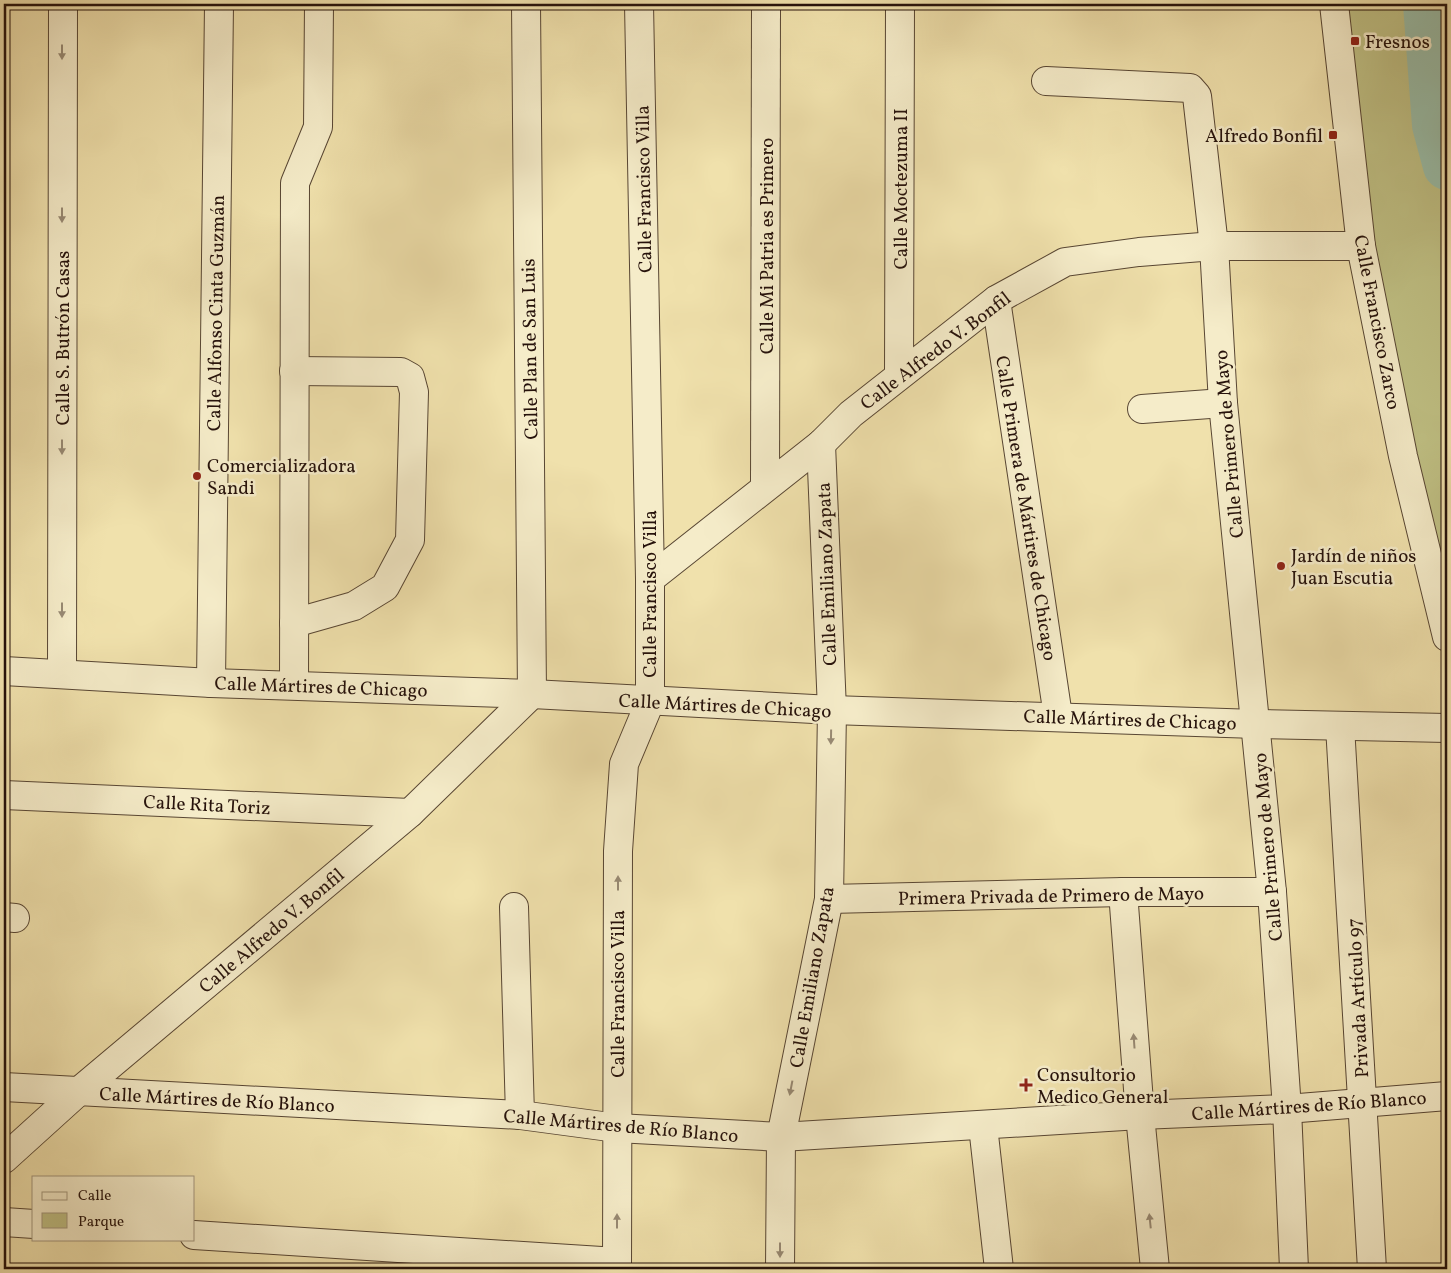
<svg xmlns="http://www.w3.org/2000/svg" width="1451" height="1273" font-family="Vollkorn,serif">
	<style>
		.green { fill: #c0c185; stroke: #736a48 }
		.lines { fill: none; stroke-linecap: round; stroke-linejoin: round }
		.river { stroke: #9abea9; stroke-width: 48 }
		.minor-casing { stroke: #584633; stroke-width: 30 }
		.minor { stroke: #f5ecc9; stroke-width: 28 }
		.oneway { fill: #988a74 }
		.poi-dot { fill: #8f2418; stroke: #f5ecc9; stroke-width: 2 }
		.labels { text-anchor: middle; stroke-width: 5; stroke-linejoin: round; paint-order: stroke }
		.poi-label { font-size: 19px; fill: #26120b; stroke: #f5ecc9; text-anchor: start }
		.street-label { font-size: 19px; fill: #26120b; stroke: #f5ecc9 }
	</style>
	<rect width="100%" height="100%" fill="#f0e1ac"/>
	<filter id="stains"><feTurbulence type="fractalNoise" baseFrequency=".004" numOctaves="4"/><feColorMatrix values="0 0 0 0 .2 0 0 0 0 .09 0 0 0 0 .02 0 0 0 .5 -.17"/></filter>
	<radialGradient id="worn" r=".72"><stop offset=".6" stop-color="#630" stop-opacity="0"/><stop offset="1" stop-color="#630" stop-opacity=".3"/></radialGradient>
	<path class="green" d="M1334 4H1447V637L1403 456Z"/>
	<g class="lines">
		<path class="river" d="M1427 4 1436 125 1447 166"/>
		<defs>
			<g id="minor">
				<path d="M1334 4 1361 246 1403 456 1447 637"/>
				<path d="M1046 81 1190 88 1197 96 1214 246 1223 403 1272 892 1287 1109 1294 1269"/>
				<path d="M996 300 1058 716"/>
				<path d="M899 375 900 4"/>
				<path d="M1142 409 1223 403"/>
				<path d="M765 487 766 4"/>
				<path d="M650 579 821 444 851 414 996 300 1065 262 1139 252 1214 246H1361"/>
				<path d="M294 623 354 606 385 587 410 540 414 392 410 377 401 372 294 371"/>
				<path d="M4 671 211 683 532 694 832 710 1256 724 1447 728"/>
				<path d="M62 673 63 4"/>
				<path d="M211 683 219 4"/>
				<path d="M294 685 295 183 318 127 319 4"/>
				<path d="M1340 726 1372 1269"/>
				<path d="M4 795 410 813"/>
				<path d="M1123 892 1140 1115 1155 1269"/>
				<path d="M829 899 1123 892H1272"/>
				<path d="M514 907 520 1115"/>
				<path d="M4 917 15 918"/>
				<path d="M4 1087 520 1115 617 1128 781 1137 1140 1115 1287 1109 1447 1096"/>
				<path d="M983 1126 999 1269"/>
				<path d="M4 1159 78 1092 410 813 532 694 526 4"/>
				<path d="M4 1222 34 1224"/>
				<path d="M194 1235 617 1262"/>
				<path d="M617 1269 618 851 624 764 650 702V579L639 4"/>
				<path d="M780 1269 781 1137 829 899 832 710 821 444"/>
			</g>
		</defs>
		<use href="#minor" class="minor-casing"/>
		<use href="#minor" class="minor"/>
	</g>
	<defs><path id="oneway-solid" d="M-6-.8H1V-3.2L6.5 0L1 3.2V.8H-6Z" transform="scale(1.25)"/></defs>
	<g class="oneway">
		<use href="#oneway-solid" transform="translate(62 52) rotate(90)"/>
		<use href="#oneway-solid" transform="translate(62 215) rotate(90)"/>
		<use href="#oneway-solid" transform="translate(62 447) rotate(90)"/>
		<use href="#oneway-solid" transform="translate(62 610) rotate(90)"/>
		<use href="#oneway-solid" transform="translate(831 737) rotate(91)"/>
		<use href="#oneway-solid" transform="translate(618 883) rotate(-90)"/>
		<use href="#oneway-solid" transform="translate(1134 1041) rotate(-94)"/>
		<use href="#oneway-solid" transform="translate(791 1088) rotate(101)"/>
		<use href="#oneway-solid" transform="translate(617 1221) rotate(-90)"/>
		<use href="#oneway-solid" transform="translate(1150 1221) rotate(-96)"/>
		<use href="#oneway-solid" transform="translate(780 1250) rotate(90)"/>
	</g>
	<g class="poi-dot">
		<rect x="1350" y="36" width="10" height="10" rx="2.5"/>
		<rect x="1328" y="130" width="10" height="10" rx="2.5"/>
		<circle cx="197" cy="476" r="5"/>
		<circle cx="1281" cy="566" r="5"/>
		<path d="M1023.5 1077.5h5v5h5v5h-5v5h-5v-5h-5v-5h5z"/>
	</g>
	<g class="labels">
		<g class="poi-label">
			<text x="1365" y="48">Fresnos</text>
			<text x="1323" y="142" text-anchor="end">Alfredo Bonfil</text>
			<text x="207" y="472">Comercializadora<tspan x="207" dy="22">Sandi</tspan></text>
			<text x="1291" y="562">Jardín de niños<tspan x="1291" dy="22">Juan Escutia</tspan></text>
			<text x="1037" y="1081">Consultorio<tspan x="1037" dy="22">Medico General</tspan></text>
		</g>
		<g class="street-label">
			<text transform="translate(643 189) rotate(-91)" y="7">Calle Francisco Villa</text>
			<text transform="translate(900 189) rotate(-90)" y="7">Calle Moctezuma II</text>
			<text transform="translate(766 246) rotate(-90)" y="7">Calle Mi Patria es Primero</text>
			<text transform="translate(215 313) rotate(-89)" y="7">Calle Alfonso Cinta Guzmán</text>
			<text transform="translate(1378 322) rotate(79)" y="7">Calle Francisco Zarco</text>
			<text transform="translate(62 338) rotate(-90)" y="7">Calle S. Butrón Casas</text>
			<text transform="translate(529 349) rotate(-91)" y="7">Calle Plan de San Luis</text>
			<text transform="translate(935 350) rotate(-37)" y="7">Calle Alfredo V. Bonfil</text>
			<text transform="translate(1228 444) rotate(-95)" y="7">Calle Primero de Mayo</text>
			<text transform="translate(1027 508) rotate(81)" y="7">Calle Primera de Mártires de Chicago</text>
			<text transform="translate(826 574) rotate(-92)" y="7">Calle Emiliano Zapata</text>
			<text transform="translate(649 594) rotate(-90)" y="7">Calle Francisco Villa</text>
			<text transform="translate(321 686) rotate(2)" y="7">Calle Mártires de Chicago</text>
			<text transform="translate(725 705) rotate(3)" y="7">Calle Mártires de Chicago</text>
			<text transform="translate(1130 719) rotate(2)" y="7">Calle Mártires de Chicago</text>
			<text transform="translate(207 804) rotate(3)" y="7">Calle Rita Toriz</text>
			<text transform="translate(1267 847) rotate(-95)" y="7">Calle Primero de Mayo</text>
			<text transform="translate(1051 895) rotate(-1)" y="7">Primera Privada de Primero de Mayo</text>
			<text transform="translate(271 930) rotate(-40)" y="7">Calle Alfredo V. Bonfil</text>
			<text transform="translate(811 977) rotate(-80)" y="7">Calle Emiliano Zapata</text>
			<text transform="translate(617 994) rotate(-90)" y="7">Calle Francisco Villa</text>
			<text transform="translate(1357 998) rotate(-93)" y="7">Privada Artículo 97</text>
			<text transform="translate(217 1099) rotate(3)" y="7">Calle Mártires de Río Blanco</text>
			<text transform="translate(1309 1105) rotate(-4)" y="7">Calle Mártires de Río Blanco</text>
			<text transform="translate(621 1125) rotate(5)" y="7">Calle Mártires de Río Blanco</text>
		</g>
	</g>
	<rect width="1451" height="1273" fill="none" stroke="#f0e1ac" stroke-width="20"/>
	<rect x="5" y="5" width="1441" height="1263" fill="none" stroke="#26120b" stroke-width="2.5"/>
	<rect x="10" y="10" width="1431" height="1253" fill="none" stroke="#26120b"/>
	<rect x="32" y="1176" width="162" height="65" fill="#f5ecc9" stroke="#a2957d"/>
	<rect x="42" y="1192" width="25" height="8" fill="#f5ecc9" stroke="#a2957d"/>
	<text x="78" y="1200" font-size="15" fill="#26120b">Calle</text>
	<rect x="42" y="1213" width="25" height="15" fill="#c0c185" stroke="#a2957d"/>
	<text x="78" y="1226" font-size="15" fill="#26120b">Parque</text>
	<rect width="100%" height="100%" filter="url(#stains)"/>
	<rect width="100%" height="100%" fill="url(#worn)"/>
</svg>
